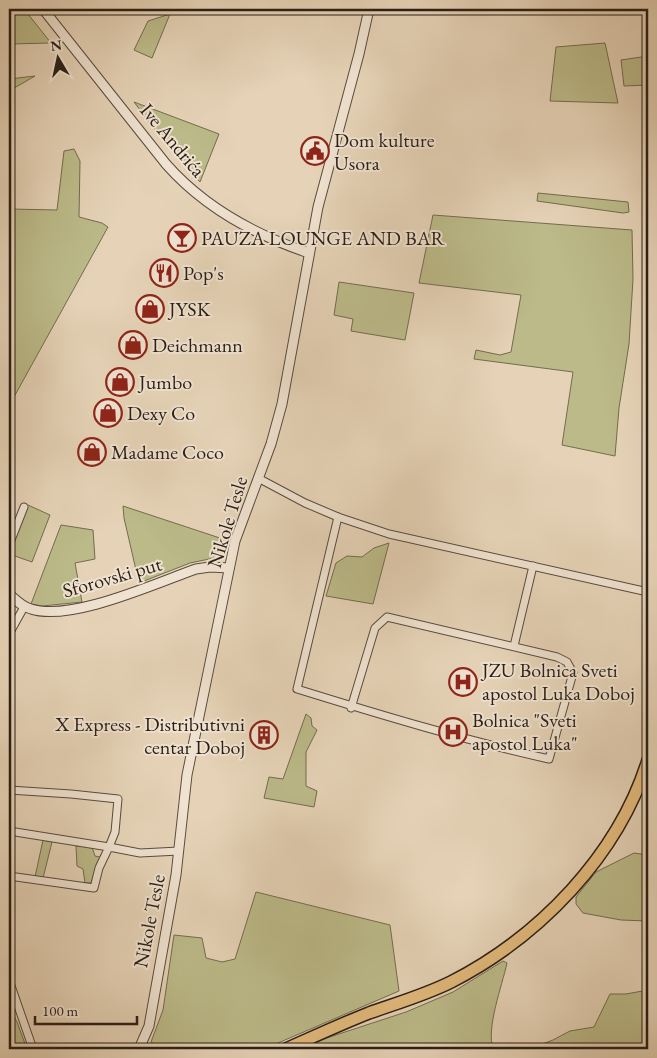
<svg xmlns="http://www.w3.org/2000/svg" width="657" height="1058" font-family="'EB Garamond',serif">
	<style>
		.green { fill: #bcba89; stroke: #736c50 }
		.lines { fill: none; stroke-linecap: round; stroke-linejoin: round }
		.minor-casing { stroke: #594b3e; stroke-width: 9 }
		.tertiary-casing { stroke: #594b3e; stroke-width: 11 }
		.primary-casing { stroke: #2a1e16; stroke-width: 14 }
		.minor { stroke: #efe2d0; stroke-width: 7 }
		.tertiary { stroke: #efe2d0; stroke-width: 9 }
		.primary { stroke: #e3ba7c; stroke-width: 11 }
		.labels { text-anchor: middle; stroke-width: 4; stroke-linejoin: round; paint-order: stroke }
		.street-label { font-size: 20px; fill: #2a1e16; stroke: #efe2d0 }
		.poi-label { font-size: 20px; fill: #2a1e16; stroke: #efe2d0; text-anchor: start }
	</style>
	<rect width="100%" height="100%" fill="#e6d3b7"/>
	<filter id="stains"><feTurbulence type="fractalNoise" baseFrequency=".004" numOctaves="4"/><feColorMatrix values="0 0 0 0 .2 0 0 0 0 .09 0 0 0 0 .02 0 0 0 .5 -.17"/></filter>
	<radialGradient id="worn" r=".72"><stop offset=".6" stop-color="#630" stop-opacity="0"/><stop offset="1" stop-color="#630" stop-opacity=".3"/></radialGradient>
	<g class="green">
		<path d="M9 9H24L51 43 9 44Z"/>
		<path d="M170 14 152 58 134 50 148 21Z"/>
		<path d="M605 43 618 103 550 101 556 47Z"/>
		<path d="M648 56V85L624 86 621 60Z"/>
		<path d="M35 76 9 91V79Z"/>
		<path d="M134 102 219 134 200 182 171 150Z"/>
		<path d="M74 149 80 161 79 217 102 223 108 227 9 406V209L57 210 64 151Z"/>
		<path d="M538 193 628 202 629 212 623 213 537 201Z"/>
		<path d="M433 215 632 230 633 279 629 344 619 408 615 456 562 445 573 372 474 359 476 350 500 355 511 352 521 295 419 283Z"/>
		<path d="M339 282 414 293 405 340 351 331 353 319 334 315Z"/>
		<path d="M28 505 50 515 32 562 9 554Z"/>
		<path d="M123 506 226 540 219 557 190 563 139 583 124 518Z"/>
		<path d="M61 525 93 530 95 559 75 563 82 602 42 606 31 604Z"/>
		<path d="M389 543 373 604 326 596 336 563 347 556 362 557 374 548Z"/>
		<path d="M306 714 311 718 312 726 317 730 306 752V786L317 791 314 807 264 798 269 777 283 779Z"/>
		<path d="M43 840 52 842 43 878 35 877Z"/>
		<path d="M76 846 92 847 95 856 100 857 91 883H85L83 869 77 866Z"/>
		<path d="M634 853 648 855V921L621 920 583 913 576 904V897L596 872Z"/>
		<path d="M256 892 390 925 399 991 264 1049H163L151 1042 163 1010 174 935 202 938 206 958 222 962 235 959Z"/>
		<path d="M503 961 507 963C502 986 486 1028 493 1049H293L406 1012 453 992Z"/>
		<path d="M648 990V1049H529L553 1040 570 1031 594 1027 610 994H626Z"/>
		<path d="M9 1007 17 1022 27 1049H9Z"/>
	</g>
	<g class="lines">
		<defs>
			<g id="minor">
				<path d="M258 478 305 503 338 517 389 534 648 592"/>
				<path d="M338 517 297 689C381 715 464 740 549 759L573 673 567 662 557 657 387 617 375 628 351 708"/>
				<path d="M9 545 24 507"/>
				<path d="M9 634 24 607"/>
				<path d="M514 646 533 566"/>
				<path d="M9 790 71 794 118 799 115 832 109 847 9 831"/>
				<path d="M9 876 94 888 99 868 109 847 140 853 179 851"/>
				<path d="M9 980 33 1049"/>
			</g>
			<g id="tertiary">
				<path d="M43 9 166 164C203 206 255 235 309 253"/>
				<path d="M9 594C16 600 22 607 31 609 71 622 156 583 196 569L210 567 229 568"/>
				<path d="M139 1049 149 1026 176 875 187 775 235 541 271 444 282 404 318 207 359 54 369 9"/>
			</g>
			<path id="primary" d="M286 1049C313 1037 341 1024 369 1013 397 1003 425 995 451 982 539 937 618 856 648 760"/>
		</defs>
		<use href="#minor" class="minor-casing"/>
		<use href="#tertiary" class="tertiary-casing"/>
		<use href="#primary" class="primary-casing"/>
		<use href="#minor" class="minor"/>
		<use href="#tertiary" class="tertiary"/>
		<use href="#primary" class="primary"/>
	</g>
	<defs>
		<symbol id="civic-ring" viewBox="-11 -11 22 22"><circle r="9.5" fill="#efe2d0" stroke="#8f2418" stroke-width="1.5"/><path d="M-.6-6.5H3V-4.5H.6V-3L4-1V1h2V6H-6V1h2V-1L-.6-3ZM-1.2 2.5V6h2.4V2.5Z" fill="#8f2418"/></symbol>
		<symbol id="bar-ring" viewBox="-11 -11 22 22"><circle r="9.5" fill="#efe2d0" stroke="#8f2418" stroke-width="1.5"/><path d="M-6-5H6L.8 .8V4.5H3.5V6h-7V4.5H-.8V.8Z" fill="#8f2418"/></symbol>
		<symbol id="restaurant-ring" viewBox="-11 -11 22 22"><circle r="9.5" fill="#efe2d0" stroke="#8f2418" stroke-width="1.5"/><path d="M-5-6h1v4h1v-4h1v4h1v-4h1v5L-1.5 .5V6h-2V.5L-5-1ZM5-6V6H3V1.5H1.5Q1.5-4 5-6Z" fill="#8f2418"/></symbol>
		<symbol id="shop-ring" viewBox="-11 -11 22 22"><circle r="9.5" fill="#efe2d0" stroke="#8f2418" stroke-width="1.5"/><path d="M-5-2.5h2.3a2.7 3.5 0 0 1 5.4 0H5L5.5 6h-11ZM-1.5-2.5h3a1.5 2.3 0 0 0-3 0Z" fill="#8f2418"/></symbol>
		<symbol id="hospital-ring" viewBox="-11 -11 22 22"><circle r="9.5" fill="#efe2d0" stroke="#8f2418" stroke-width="1.5"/><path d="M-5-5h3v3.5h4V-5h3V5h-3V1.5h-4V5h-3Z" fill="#8f2418"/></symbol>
		<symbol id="building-ring" viewBox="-11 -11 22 22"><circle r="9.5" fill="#efe2d0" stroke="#8f2418" stroke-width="1.5"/><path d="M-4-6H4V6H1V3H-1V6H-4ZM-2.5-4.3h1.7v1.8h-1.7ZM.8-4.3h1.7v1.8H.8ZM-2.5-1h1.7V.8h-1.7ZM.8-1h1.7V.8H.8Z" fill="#8f2418"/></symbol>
	</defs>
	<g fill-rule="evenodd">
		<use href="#civic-ring" x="299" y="135" width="32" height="32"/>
		<use href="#bar-ring" x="166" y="222" width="32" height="32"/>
		<use href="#restaurant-ring" x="148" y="257" width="32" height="32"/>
		<use href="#shop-ring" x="134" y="293" width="32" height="32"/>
		<use href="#shop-ring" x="117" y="329" width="32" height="32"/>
		<use href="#shop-ring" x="104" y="366" width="32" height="32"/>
		<use href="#shop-ring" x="92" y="397" width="32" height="32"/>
		<use href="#shop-ring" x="76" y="436" width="32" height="32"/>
		<use href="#hospital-ring" x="447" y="666" width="32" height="32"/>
		<use href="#hospital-ring" x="437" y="716" width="32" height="32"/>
		<use href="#building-ring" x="248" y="719" width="32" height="32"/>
	</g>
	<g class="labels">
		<g class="street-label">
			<text transform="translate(173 140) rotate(50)" y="7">Ive Andrića</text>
			<text transform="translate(227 522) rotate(-73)" y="7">Nikole Tesle</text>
			<text transform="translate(112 577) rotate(-16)" y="7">Sforovski put</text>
			<text transform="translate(149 921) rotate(-79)" y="7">Nikole Tesle</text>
		</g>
		<g class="poi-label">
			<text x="334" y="147">Dom kulture<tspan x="334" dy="23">Usora</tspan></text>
			<text x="201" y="245">PAUZA LOUNGE AND BAR</text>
			<text x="183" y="280">Pop's</text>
			<text x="169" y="316">JYSK</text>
			<text x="152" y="352">Deichmann</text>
			<text x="139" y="389">Jumbo</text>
			<text x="127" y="420">Dexy Co</text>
			<text x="111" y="459">Madame Coco</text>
			<text x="482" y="677">JZU Bolnica Sveti<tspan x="482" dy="23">apostol Luka Doboj</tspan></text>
			<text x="472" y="727">Bolnica "Sveti<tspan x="472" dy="23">apostol Luka"</tspan></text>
			<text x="245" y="731" text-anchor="end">X Express - Distributivni<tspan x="245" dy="23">centar Doboj</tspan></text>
		</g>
	</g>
	<rect width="657" height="1058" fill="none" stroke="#e6d3b7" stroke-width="30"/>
	<rect x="10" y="10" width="637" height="1038" fill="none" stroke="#2a1e16" stroke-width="2.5"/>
	<rect x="15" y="15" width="627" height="1028" fill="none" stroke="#2a1e16"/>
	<g transform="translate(58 58) rotate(351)" stroke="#efe2d0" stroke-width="4" paint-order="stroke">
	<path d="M0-4L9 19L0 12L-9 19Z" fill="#2a1e16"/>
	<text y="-8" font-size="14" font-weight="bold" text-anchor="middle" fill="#2a1e16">N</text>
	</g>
	<path d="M35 1016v8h102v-8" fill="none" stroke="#2a1e16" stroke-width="2.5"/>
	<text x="42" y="1016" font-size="15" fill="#2a1e16" stroke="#efe2d0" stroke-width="4" paint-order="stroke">100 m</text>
	<rect width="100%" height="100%" filter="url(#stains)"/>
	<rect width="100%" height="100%" fill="url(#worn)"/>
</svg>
